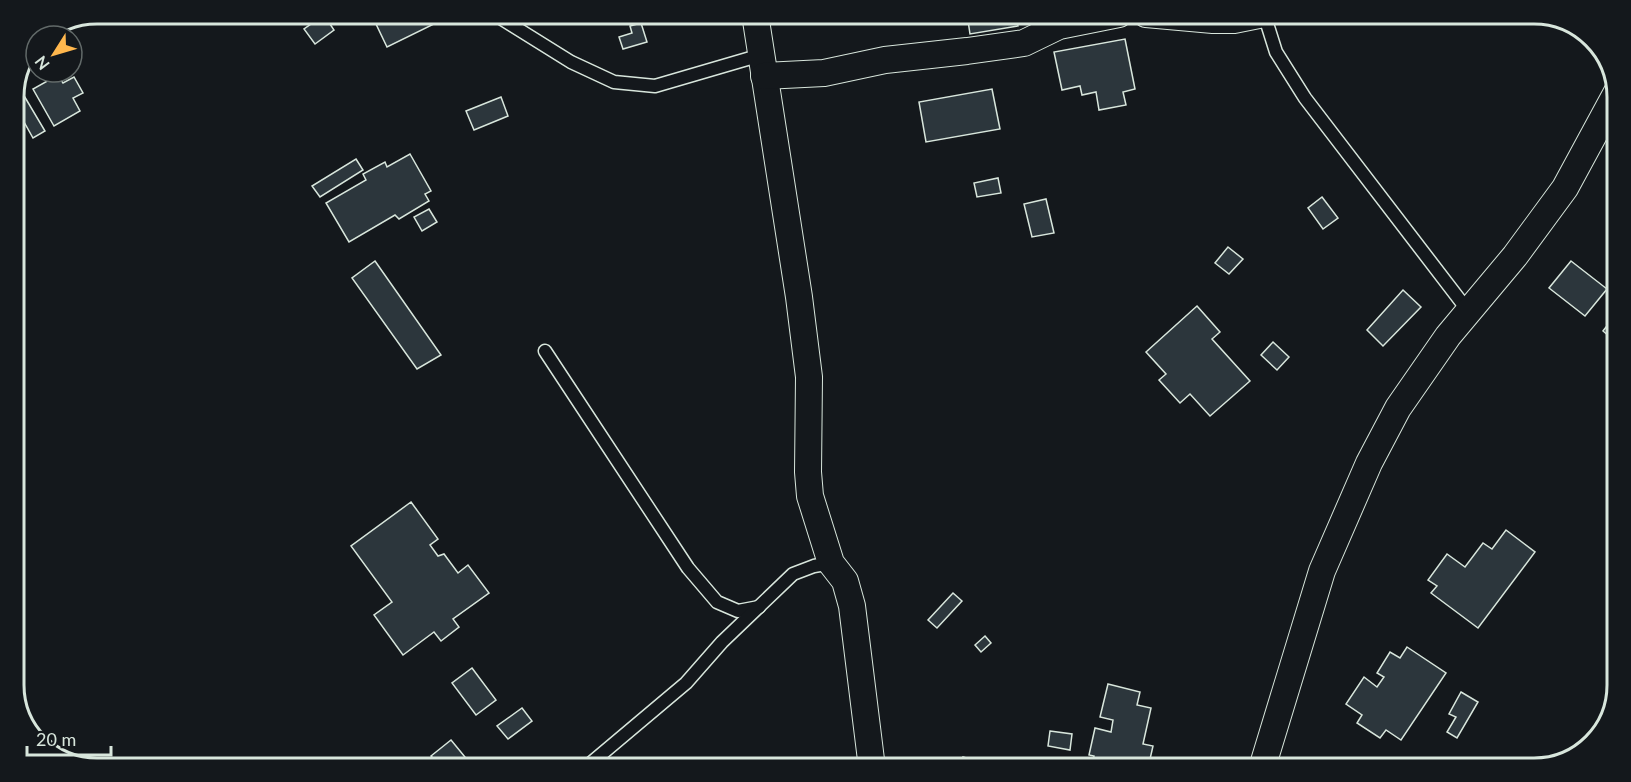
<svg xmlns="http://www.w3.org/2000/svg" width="1631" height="782" font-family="Lato,sans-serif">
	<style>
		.building { fill: #2c363c; stroke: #d8e6dc; stroke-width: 1.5 }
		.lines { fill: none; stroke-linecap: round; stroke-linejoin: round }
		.lane-casing { stroke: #d8e6dc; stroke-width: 15 }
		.street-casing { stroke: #d8e6dc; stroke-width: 28 }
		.lane { stroke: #14181c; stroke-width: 12 }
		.street { stroke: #14181c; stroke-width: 26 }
		.rim { fill: none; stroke: #d8e6dc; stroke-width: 3 }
	</style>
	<rect width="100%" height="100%" fill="#14181c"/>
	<g class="building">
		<path d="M378 14H431L436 23 387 47 376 24 382 21Z"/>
		<path d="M967 14H1016L1018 26 970 34Z"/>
		<path d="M324 15 334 30 315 44 304 29Z"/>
		<path d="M641 23 647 42 623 49 619 37 632 33 630 26Z"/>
		<path d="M1125 39 1135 89 1123 92 1126 105 1099 110 1096 92 1082 95 1080 86 1062 90 1054 52Z"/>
		<path d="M58 75 63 83 74 77 83 93 73 98 80 111 54 126 33 89Z"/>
		<path d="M992 89 1000 129 926 142 919 102Z"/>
		<path d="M23 94 45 131 33 138 14 104V99Z"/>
		<path d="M501 97 508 116 474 130 466 111Z"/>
		<path d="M410 154 431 191 425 194 429 201 399 219 395 215 349 242 326 203 366 180 363 174 385 162 387 167Z"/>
		<path d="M356 159 363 170 320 197 312 186Z"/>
		<path d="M998 178 1001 193 977 197 974 183Z"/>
		<path d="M1322 197 1338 218 1323 229 1308 208Z"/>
		<path d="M1046 199 1054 233 1032 237 1024 204Z"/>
		<path d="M429 209 437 222 422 231 414 217Z"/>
		<path d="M1228 247 1243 259 1229 274 1215 263Z"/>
		<path d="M375 261 441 355 417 369 352 278Z"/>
		<path d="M1571 261 1607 289 1585 316 1549 288Z"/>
		<path d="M1403 290 1421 307 1383 346 1367 330Z"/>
		<path d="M1197 306 1220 332 1212 339 1250 381 1210 416 1190 394 1180 403 1159 380 1166 374 1146 352Z"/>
		<path d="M1617 313V343L1603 331Z"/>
		<path d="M1273 342 1289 357 1277 370 1261 355Z"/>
		<path d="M411 502 438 539 430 545 438 556 444 554 458 573 468 565 489 593 453 619 459 627 441 641 434 632 403 655 374 615 392 602 351 546Z"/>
		<path d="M1506 530 1535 552 1478 628 1431 593 1437 586 1428 580 1447 554 1465 567 1483 543 1492 549Z"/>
		<path d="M953 593 962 601 937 628 928 620Z"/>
		<path d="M985 636 991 643 981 652 975 645Z"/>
		<path d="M1407 647 1446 673 1401 740 1386 730 1380 738 1357 723 1362 715 1346 704 1364 677 1377 687 1384 677 1377 673 1390 652 1400 658Z"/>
		<path d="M472 668 496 700 476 715 452 683Z"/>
		<path d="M1108 684 1140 692 1137 705 1151 708 1143 744 1153 746 1148 768H1086L1087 764 1092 765 1094 756 1089 755 1095 728 1111 732 1113 720 1100 717Z"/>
		<path d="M1461 692 1478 702 1457 738 1447 732 1456 717 1449 714Z"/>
		<path d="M522 708 532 721 508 739 497 726Z"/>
		<path d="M1050 731 1072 734 1070 750 1048 746Z"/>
		<path d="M451 740 474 768H429L437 762 431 756Z"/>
		<path d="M963 757 978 761 977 767 983 768H937L939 760 961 766Z"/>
	</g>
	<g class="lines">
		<defs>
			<g id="lane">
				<path d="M494 14 571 62 614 82 655 86 761 55"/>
				<path d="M1264 14 1276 52 1305 98 1469 312"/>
				<path d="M545 351 688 568 717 602 738 611 759 607"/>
				<path d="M585 768 686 683 722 642 793 574 814 566 831 563"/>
			</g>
			<g id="street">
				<path d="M755 14 799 297 809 377 808 472 810 496 831 563 845 581 852 606 872 768"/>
				<path d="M1146 14 1213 20H1234L1264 14"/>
				<path d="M764 76 824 73 885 60 967 51 1024 43 1059 26 1119 14"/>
				<path d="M1262 768 1322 571 1369 463 1398 408 1448 336 1515 256 1565 188 1617 92"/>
			</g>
		</defs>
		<use href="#lane" class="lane-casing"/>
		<use href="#street" class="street-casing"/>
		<use href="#lane" class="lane"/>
		<use href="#street" class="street"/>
	</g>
	<path d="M0 0H1631V782H0ZM97 24H1534A73 73 0 0 1 1607 97V685A73 73 0 0 1 1534 758H97A73 73 0 0 1 24 685V97A73 73 0 0 1 97 24Z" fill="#14181c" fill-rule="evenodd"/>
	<path class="rim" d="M97 24H1534A73 73 0 0 1 1607 97V685A73 73 0 0 1 1534 758H97A73 73 0 0 1 24 685V97A73 73 0 0 1 97 24Z"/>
	<g transform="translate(54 54) rotate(233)"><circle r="28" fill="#14181c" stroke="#626a69" stroke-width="1.5"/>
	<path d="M0-4.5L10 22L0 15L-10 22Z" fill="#ffb74d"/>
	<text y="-9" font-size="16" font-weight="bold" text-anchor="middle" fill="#d8e6dc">N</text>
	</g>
	<path d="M27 746v9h84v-9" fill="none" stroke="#d8e6dc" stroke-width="3"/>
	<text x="36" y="746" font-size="18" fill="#d8e6dc" stroke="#14181c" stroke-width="4.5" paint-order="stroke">20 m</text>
</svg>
